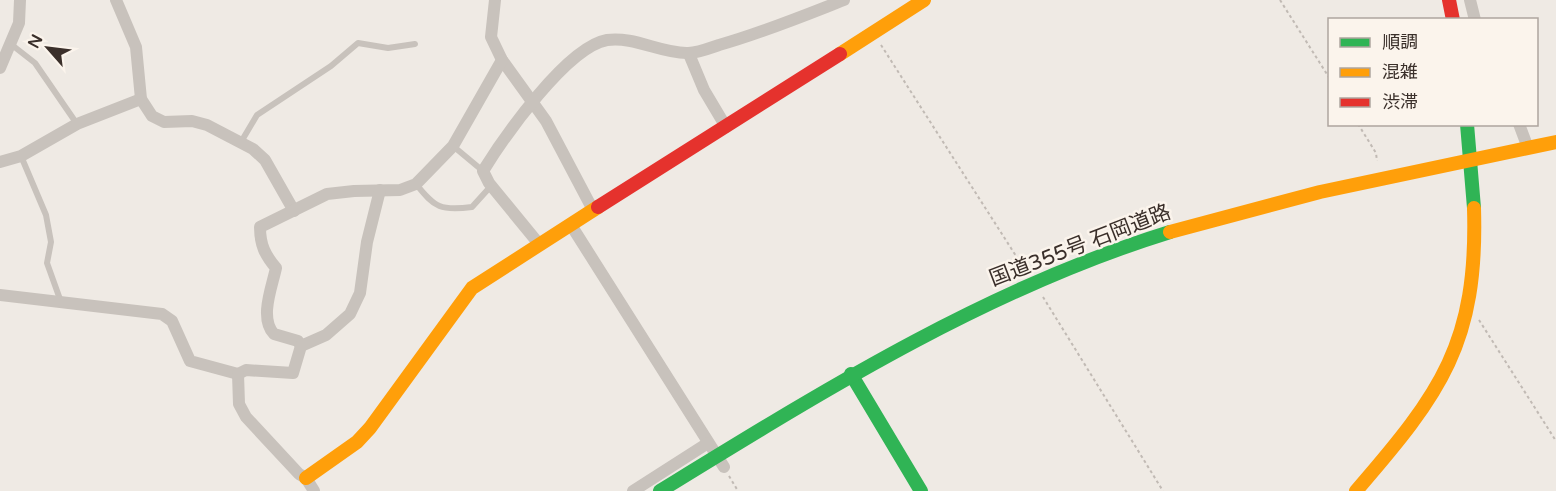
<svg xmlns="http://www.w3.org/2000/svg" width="1556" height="491" font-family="'Varela Round','Noto Sans JP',sans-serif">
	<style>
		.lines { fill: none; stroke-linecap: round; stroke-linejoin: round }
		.path { stroke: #c1bab4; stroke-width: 2; stroke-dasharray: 3 3; stroke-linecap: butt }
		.lane { stroke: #c8c2bc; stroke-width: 6 }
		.street { stroke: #c8c2bc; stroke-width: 12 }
		.fast { stroke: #30b455; stroke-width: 14 }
		.slow { stroke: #ff9f0a; stroke-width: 14 }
		.jam { stroke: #e5322d; stroke-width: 14 }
		.labels { text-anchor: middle; stroke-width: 5; stroke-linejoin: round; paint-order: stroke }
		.street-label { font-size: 21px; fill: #3a2f2a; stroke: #fbf4ec }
	</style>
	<rect width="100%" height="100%" fill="#efeae4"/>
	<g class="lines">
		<g class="path">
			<path d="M1280 0 1330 79"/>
			<path d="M881 45 1025 270"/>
			<path d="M1358 124 1376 153 1377 161"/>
			<path d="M1043 297 1163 491"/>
			<path d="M1479 320 1556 441"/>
			<path d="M729 476 738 491"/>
		</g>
		<g class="lane">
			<path d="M12 45 35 63 77 124"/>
			<path d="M241 142 257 115 331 66 358 43 388 48 415 44"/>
			<path d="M453 146 483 171"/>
			<path d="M21 156 46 215 51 242 47 263 61 302"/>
			<path d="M416 184C435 208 441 211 472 207L491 186"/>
		</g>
		<g class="street">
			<path d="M116 0 136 47 141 99 152 116 164 122 192 121 207 125 253 149 265 160 294 211"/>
			<path d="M495 0 491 37 502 60 546 121 593 210"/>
			<path d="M1470 0 1475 20"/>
			<path d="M689 54 704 90 726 127"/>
			<path d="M0 68 19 23 20 0"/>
			<path d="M1519 124 1528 148"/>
			<path d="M0 162 21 156 77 124 141 99"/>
			<path d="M571 225 724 467"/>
			<path d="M539 244 489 183 483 171C504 137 567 47 607 40 634 36 662 54 688 53 698 53 710 48 719 45 762 33 803 16 844 0"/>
			<path d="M0 295 162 314 172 321 190 361 238 374"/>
			<path d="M301 346 298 341 274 334C259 318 272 287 276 268 265 255 260 245 260 227L327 194 354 191 400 190 416 184 453 146 502 60"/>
			<path d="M238 374 246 370 293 373 301 346 326 335 350 314 360 293 367 242 380 190"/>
			<path d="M238 374 239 404 246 417 299 474 306 478 314 491"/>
			<path d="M633 491 708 443"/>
		</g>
		<g class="fast">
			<path d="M1467 124 1474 208"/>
			<path d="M851 374 921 491"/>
			<path d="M660 491C823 391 986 289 1170 232"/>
		</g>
		<g class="slow">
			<path d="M840 54 924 0"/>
			<path d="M1170 232 1320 192 1556 142"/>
			<path d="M306 478 357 442 370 428 472 288 598 207"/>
			<path d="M1356 491C1441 393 1478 343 1474 208"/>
		</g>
		<g class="jam">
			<path d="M1449 0 1453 20"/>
			<path d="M598 207 840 54"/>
		</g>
	</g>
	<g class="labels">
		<g class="street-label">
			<text transform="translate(1080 245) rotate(-21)" y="7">国道355号 石岡道路</text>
		</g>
	</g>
	<rect x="1328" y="18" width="210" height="108" fill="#fbf4ec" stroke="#aea59e" stroke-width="1.5"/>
	<rect x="1340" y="38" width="30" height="9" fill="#30b455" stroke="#aea59e" stroke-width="1.5"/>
	<text x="1382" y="48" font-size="18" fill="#3a2f2a">順調</text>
	<rect x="1340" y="68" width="30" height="9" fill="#ff9f0a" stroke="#aea59e" stroke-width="1.5"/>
	<text x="1382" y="78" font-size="18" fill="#3a2f2a">混雑</text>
	<rect x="1340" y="98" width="30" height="9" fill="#e5322d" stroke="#aea59e" stroke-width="1.5"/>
	<text x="1382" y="108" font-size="18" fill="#3a2f2a">渋滞</text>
	<g transform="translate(48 48) rotate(298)" stroke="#fbf4ec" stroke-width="4.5" paint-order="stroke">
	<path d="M0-4.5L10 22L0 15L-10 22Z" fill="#3a2f2a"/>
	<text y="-9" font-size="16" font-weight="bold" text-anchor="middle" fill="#3a2f2a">N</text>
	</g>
</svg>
